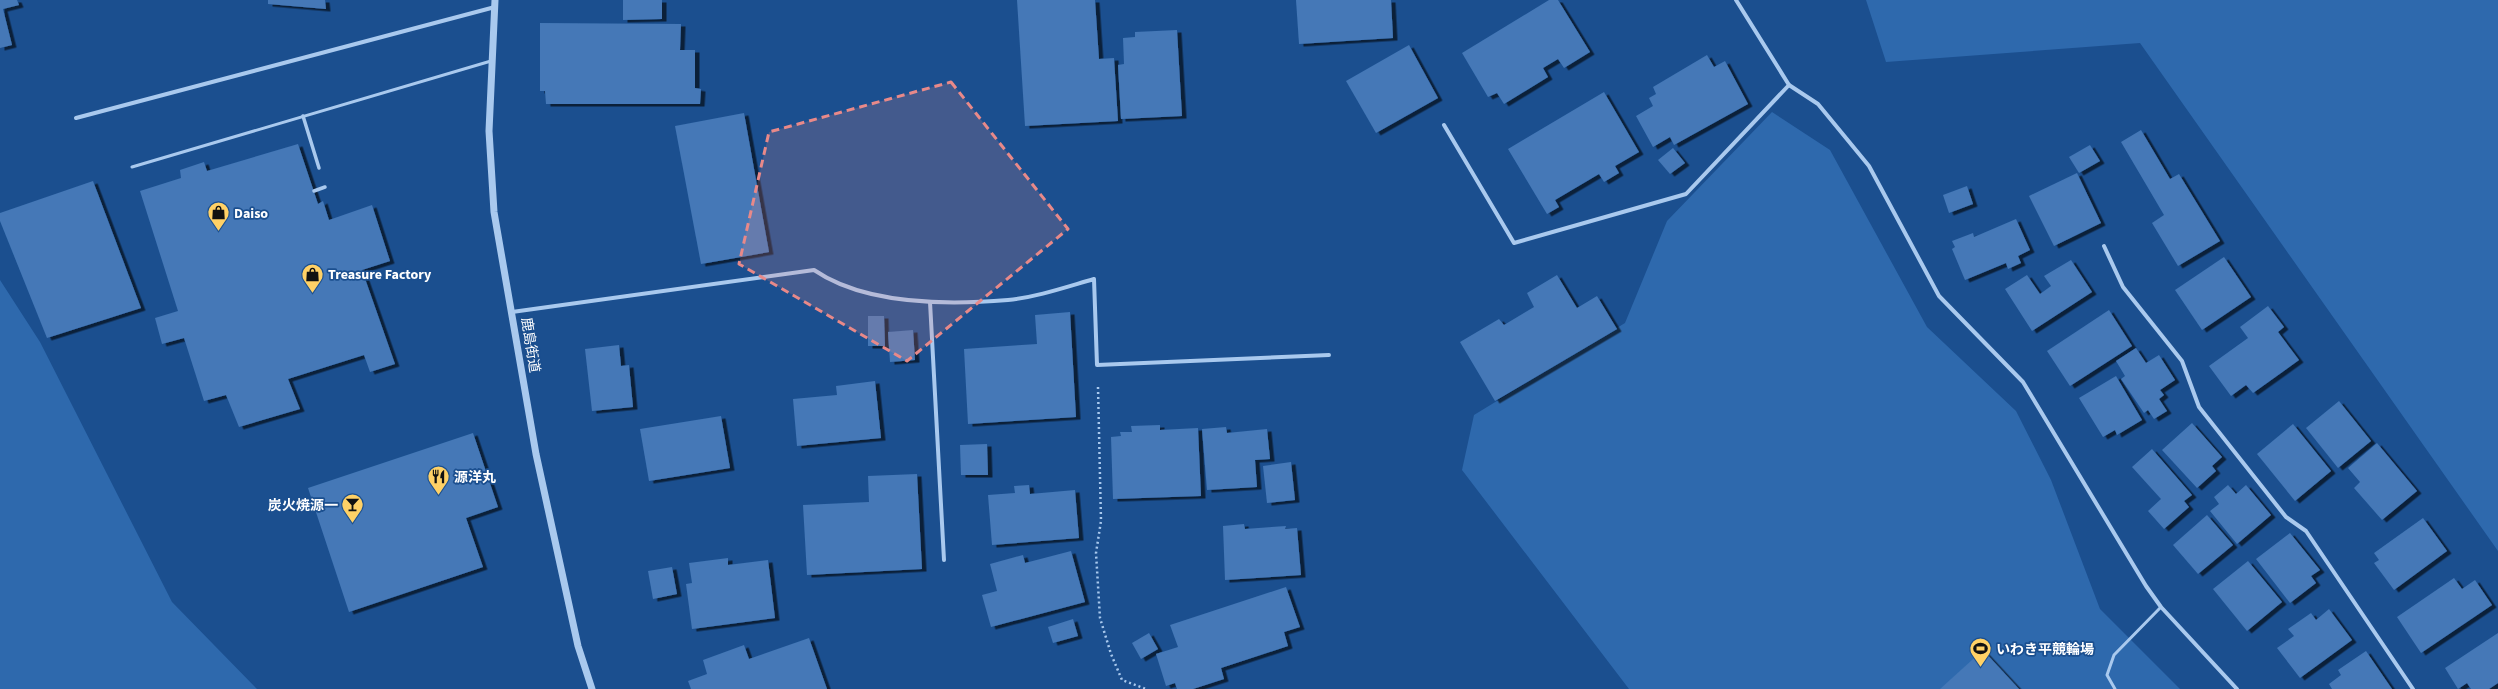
<svg xmlns="http://www.w3.org/2000/svg" width="2498" height="689" font-family="'Source Sans 3','Noto Sans JP',sans-serif">
	<style>
		.green { fill: #2e69ad }
		.building { fill: #4478b7; filter: url(#shadow) }
		.lines { fill: none; stroke-linecap: round; stroke-linejoin: round }
		.path { stroke: #a9c9ee; stroke-width: 2.5; stroke-dasharray: 2 3; stroke-linecap: butt }
		.service { stroke: #a9c9ee; stroke-width: 3 }
		.pedestrian { stroke: #a9c9ee; stroke-width: 3.5 }
		.minor { stroke: #a9c9ee; stroke-width: 4 }
		.tertiary { stroke: #a9c9ee; stroke-width: 7 }
		.marked { fill: #e88989; fill-opacity: 0.2; stroke: #e88989; stroke-width: 3; stroke-dasharray: 8 5; stroke-linejoin: round }
		.labels { text-anchor: middle; stroke-width: 3.5; stroke-linejoin: round; paint-order: stroke }
		.poi-label { font-size: 14px; font-weight: bold; fill: #fff; stroke: #1b4f8f; text-anchor: start }
		.street-label { font-size: 14px; fill: #fff; stroke: #1b4f8f }
	</style>
	<defs>
		<filter id="shadow"><feDropShadow dx="4.5" dy="2.5" stdDeviation="0" flood-color="#0009"/></filter>
	</defs>
	<rect width="100%" height="100%" fill="#1b4f8f"/>
	<g class="green">
		<path d="M1866 0H2498V551L2140 43 1886 62Z"/>
		<path d="M1772 112 1830 150 1927 327 2016 411 2051 480 2100 609 2180 689H1629L1462 470 1474 415 1625 323 1667 221Z"/>
		<path d="M0 280 40 342 172 602 257 689H0Z"/>
	</g>
	<g class="building">
		<path d="M0 0H17L19 5 3 9 12 45 0 48Z"/>
		<path d="M268 0H325L326 9 268 4Z"/>
		<path d="M623 0H662V19L623 20Z"/>
		<path d="M1017 0H1095L1099 59 1114 58 1118 121 1025 126Z"/>
		<path d="M1296 0H1391L1393 38 1299 44Z"/>
		<path d="M1549 0H1558L1590 52 1564 68 1558 59 1543 68 1548 77 1504 104 1497 93 1488 97 1462 53Z"/>
		<path d="M540 23 681 24 680 50H695V88L701 89 700 104H546L545 91H540Z"/>
		<path d="M1177 30 1182 116 1121 119 1118 65 1124 64 1123 38 1135 37V32Z"/>
		<path d="M1409 45 1438 98 1376 133 1346 81Z"/>
		<path d="M1707 55 1714 67 1725 61 1748 104 1674 145 1670 137 1653 147 1636 116 1653 106 1649 98 1656 94 1653 87Z"/>
		<path d="M1604 92 1639 152 1615 166 1619 173 1604 182 1599 174 1555 200 1559 207 1547 214 1508 149Z"/>
		<path d="M744 113 769 252 701 264 675 126Z"/>
		<path d="M2141 130 2170 179 2179 174 2220 241 2178 266 2152 223 2164 215 2121 142Z"/>
		<path d="M298 144 318 204 323 201 329 220 372 205 390 261 362 270 395 364 370 372 364 355 288 379 300 409 239 427 226 395 204 401 184 338 162 344 155 318 178 311 140 191 181 178 180 170 204 162 207 171Z"/>
		<path d="M2090 145 2100 161 2079 173 2069 157Z"/>
		<path d="M1673 148 1685 163 1670 174 1658 160Z"/>
		<path d="M2077 173 2101 223 2054 246 2029 196Z"/>
		<path d="M93 181 141 308 47 338 0 221V213Z"/>
		<path d="M1967 186 1973 204 1949 213 1943 195Z"/>
		<path d="M2016 219 2030 250 2018 256 2021 263 2008 269 2006 263 1965 280 1952 249 1955 247 1952 241 1973 233 1974 237Z"/>
		<path d="M2224 257 2251 297 2202 330 2175 290Z"/>
		<path d="M2071 260 2092 292 2032 331 2005 289 2027 275 2040 294 2051 286 2044 276Z"/>
		<path d="M1557 275 1577 308 1597 296 1617 329 1495 401 1460 342 1499 319 1504 325 1534 307 1527 293Z"/>
		<path d="M2268 306 2284 327 2278 332 2299 360 2253 393 2246 385 2231 396 2209 366 2248 338 2240 327Z"/>
		<path d="M2109 310 2132 346 2070 386 2047 351Z"/>
		<path d="M1070 312 1076 417 968 424 964 349 1037 344 1035 315Z"/>
		<path d="M868 316H884L885 346H868Z"/>
		<path d="M913 330 915 360 890 362 888 332Z"/>
		<path d="M619 345 621 366 629 365 633 407 592 411 585 349Z"/>
		<path d="M2136 348 2146 363 2159 355 2175 380 2160 390 2164 395 2159 399 2167 411 2154 419 2148 410 2144 413 2121 379 2125 376 2116 361Z"/>
		<path d="M2116 376 2142 420 2117 435 2115 430 2103 437 2079 398Z"/>
		<path d="M875 381 881 438 797 446 793 399 837 395 836 386Z"/>
		<path d="M2339 401 2371 441 2338 468 2306 428Z"/>
		<path d="M721 416 730 468 649 481 640 429Z"/>
		<path d="M2192 423 2222 457 2212 466 2216 471 2197 488 2162 450Z"/>
		<path d="M2293 424 2331 471 2295 501 2257 454Z"/>
		<path d="M1160 425V430L1198 428 1201 496 1113 499 1111 437 1121 436 1120 432H1132L1131 426Z"/>
		<path d="M1226 427 1227 433 1267 429 1270 459 1255 460 1257 487 1207 490 1202 429Z"/>
		<path d="M473 433 498 507 466 518 483 567 349 612 308 488Z"/>
		<path d="M2377 443 2417 491 2382 520 2354 488 2360 482 2348 468Z"/>
		<path d="M987 444 988 475H961L960 445Z"/>
		<path d="M2152 449 2192 495 2184 501 2189 507 2164 529 2148 511 2161 499 2132 467Z"/>
		<path d="M1291 462 1295 500 1267 503 1263 466Z"/>
		<path d="M917 474 922 569 807 575 803 505 869 502 868 476Z"/>
		<path d="M1029 485 1030 494 1075 490 1079 538 992 545 988 495 1015 493 1014 486Z"/>
		<path d="M2228 485 2236 494 2246 485 2271 515 2237 544 2210 511 2219 504 2214 497Z"/>
		<path d="M2207 515 2233 545 2198 574 2173 545Z"/>
		<path d="M2423 518 2447 551 2394 590 2374 563 2379 560 2374 553Z"/>
		<path d="M1244 524 1245 529 1286 526 1285 529 1297 528 1301 575 1225 580 1223 526Z"/>
		<path d="M2290 533 2320 570 2311 576 2316 583 2290 603 2256 559Z"/>
		<path d="M1071 551 1085 602 991 627 982 595 997 591 990 564 1023 555 1025 563Z"/>
		<path d="M728 558V565L768 560 775 618 692 629 686 584 692 583 689 563Z"/>
		<path d="M2248 561 2282 602 2247 631 2213 589Z"/>
		<path d="M672 567 677 594 653 599 648 571Z"/>
		<path d="M2454 578 2462 589 2475 580 2492 605 2421 653 2397 617Z"/>
		<path d="M1286 587 1300 627 1284 632 1288 646 1221 668 1224 679 1193 689H1177L1175 683 1166 686 1156 654 1178 647 1170 625Z"/>
		<path d="M2329 609 2352 640 2300 678 2277 648 2294 636 2288 629 2311 613 2316 620Z"/>
		<path d="M1073 619 1078 636 1053 643 1048 627Z"/>
		<path d="M1149 633 1158 649 1141 659 1132 643Z"/>
		<path d="M2498 633V683L2489 689H2471L2467 683 2458 689 2445 668Z"/>
		<path d="M809 638 827 689H691L688 681 707 674 703 660 744 645 749 659Z"/>
		<path d="M1983 650 2019 689H1940Z"/>
		<path d="M2366 651 2392 689H2332L2329 684 2341 675 2338 670Z"/>
	</g>
	<g class="lines">
		<path class="path" d="M1098 387 1101 521 1096 553 1100 618 1111 654 1122 680 1146 689"/>
		<g class="service">
			<path d="M132 167 491 61"/>
			<path d="M2115 689 2107 675 2114 655 2161 607"/>
		</g>
		<g class="pedestrian">
			<path d="M303 116 319 168"/>
			<path d="M314 191 325 187"/>
		</g>
		<g class="minor">
			<path d="M1736 0 1789 85 1818 104 1869 166 1939 296 2023 382 2146 586 2161 607 2237 689"/>
			<path d="M76 118 495 7"/>
			<path d="M1444 125 1514 243 1686 194 1789 85"/>
			<path d="M2104 246 2123 287 2182 361 2199 407 2286 517 2306 531 2413 689"/>
			<path d="M930 302 944 560"/>
			<path d="M512 312 814 270C865 305 948 305 1008 300 1037 297 1066 287 1094 279L1097 365 1329 355"/>
		</g>
		<path class="tertiary" d="M495 0 489 131 494 212 536 454 578 646 592 689"/>
	</g>
	<path class="marked" d="M951 82 1068 229 907 361 739 264 769 132Z"/>
	<defs>
		<symbol id="shop-pin" viewBox="-11 -11 22 30"><path d="M0 17L-7.5 6A9.5 9.5 0 1 1 7.5 6Z" fill="#ffd166" stroke="#1b4f8f"/><path d="M-5-2.5h2.3a2.7 3.5 0 0 1 5.4 0H5L5.5 6h-11ZM-1.5-2.5h3a1.5 2.3 0 0 0-3 0Z" fill="#111"/></symbol>
		<symbol id="restaurant-pin" viewBox="-11 -11 22 30"><path d="M0 17L-7.5 6A9.5 9.5 0 1 1 7.5 6Z" fill="#ffd166" stroke="#1b4f8f"/><path d="M-5-6h1v4h1v-4h1v4h1v-4h1v5L-1.5 .5V6h-2V.5L-5-1ZM5-6V6H3V1.5H1.5Q1.5-4 5-6Z" fill="#111"/></symbol>
		<symbol id="bar-pin" viewBox="-11 -11 22 30"><path d="M0 17L-7.5 6A9.5 9.5 0 1 1 7.5 6Z" fill="#ffd166" stroke="#1b4f8f"/><path d="M-6-5H6L.8 .8V4.5H3.5V6h-7V4.5H-.8V.8Z" fill="#111"/></symbol>
		<symbol id="stadium-pin" viewBox="-11 -11 22 30"><path d="M0 17L-7.5 6A9.5 9.5 0 1 1 7.5 6Z" fill="#ffd166" stroke="#1b4f8f"/><path d="M0-5a6.5 5 0 1 0 0 10a6.5 5 0 1 0 0-10ZM-3.5-1.8h7v3.6h-7Z" fill="#111"/></symbol>
	</defs>
	<g fill-rule="evenodd">
		<use href="#shop-pin" x="206" y="200" width="25" height="34"/>
		<use href="#shop-pin" x="300" y="262" width="25" height="34"/>
		<use href="#restaurant-pin" x="426" y="464" width="25" height="34"/>
		<use href="#bar-pin" x="340" y="492" width="25" height="34"/>
		<use href="#stadium-pin" x="1968" y="636" width="25" height="34"/>
	</g>
	<g class="labels">
		<g class="poi-label">
			<text x="234" y="218">Daiso</text>
			<text x="328" y="279">Treasure Factory</text>
			<text x="454" y="482">源洋丸</text>
			<text x="338" y="510" text-anchor="end">炭火焼源一</text>
			<text x="1996" y="654">いわき平競輪場</text>
		</g>
		<g class="street-label">
			<text transform="translate(531 345) rotate(81)" y="5">鹿島街道</text>
		</g>
	</g>
</svg>
